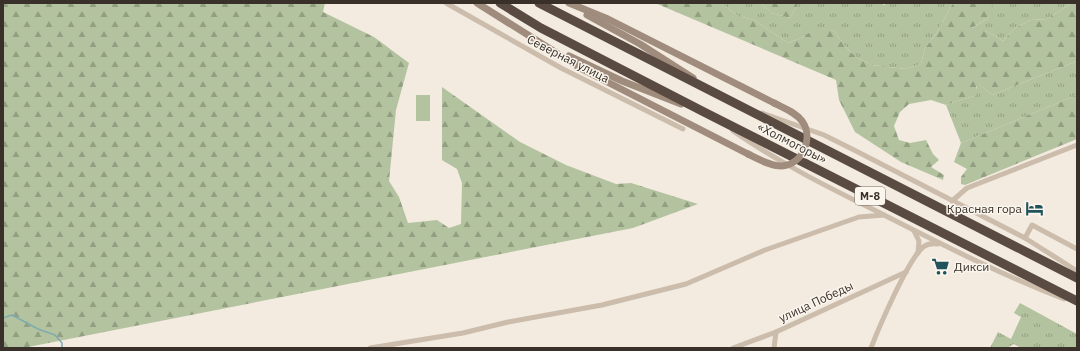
<svg xmlns="http://www.w3.org/2000/svg" width="1080" height="351" font-family="'IBM Plex Sans',sans-serif">
	<style>
		.grass { fill: url(#grass-tufts) }
		.forest { fill: url(#forest-firs) }
		.green { fill: #b4c39f }
		.lines { fill: none; stroke-linecap: round; stroke-linejoin: round }
		.stream { stroke: #7fabb0; stroke-width: 1.5 }
		.street { stroke: #ccbcab; stroke-width: 5 }
		.secondary { stroke: #9f8c7c; stroke-width: 7 }
		.highway { stroke: #5a4b42; stroke-width: 9 }
		.secondary-bridge { stroke: #9f8c7c; stroke-width: 7 }
		.labels { text-anchor: middle; stroke-width: 3; stroke-linejoin: round; paint-order: stroke }
		.shield { fill: #faf5ed; stroke: #736b64; stroke-width: 1 }
		.shield-label { font-size: 11px; font-weight: bold; fill: #39302a }
		.street-label { font-size: 12px; fill: #39302a; stroke: #faf5ed }
		.poi-label { font-size: 12px; fill: #39302a; stroke: #faf5ed; text-anchor: end }
	</style>
	<defs>
		<pattern id="grass-tufts" width="24" height="20" patternUnits="userSpaceOnUse"><rect width="24" height="20" fill="#b4c39f"/><path d="M3 7l-1-3M5 7V3M7 7l1-3M15 17l-1-3M17 17v-4M19 17l1-3" fill="none" stroke="#939f82"/></pattern>
		<pattern id="forest-firs" width="22" height="20" patternUnits="userSpaceOnUse"><rect width="22" height="20" fill="#b4c39f"/><path d="M5 1l3.5 6h-7zM16 11l3.5 6h-7z" fill="#939f82"/></pattern>
	</defs>
	<rect width="100%" height="100%" fill="#f3ebe0"/>
	<g class="grass">
		<path d="M725 3H761L772 13 790 18 799 3H881L884 5 887 3H953L936 34 925 48 921 64 906 69 872 65 856 57 844 45 834 31 817 28 803 37 788 43 754 20 738 16 725 6Z"/>
		<path d="M990 3H1072L1047 19 1031 20 1015 28 1003 41 988 32 971 29 988 18 994 9Z"/>
		<path d="M1077 61V95L961 143 946 105 960 100 975 96 977 85H980L992 95Z"/>
		<path d="M1020 303 1077 334V348H1021L1014 344 1007 348H990L998 332 1011 339 1021 317 1014 313Z"/>
	</g>
	<g class="forest">
		<path d="M3 3H325L323 12 374 37 409 63 396 110 389 181 399 197 408 223 437 220 449 228 461 224 462 183 457 169 442 160V87L520 142 566 165 616 184 631 183 698 204 633 228 23 348H3Z"/>
		<path d="M655 3H725V6L738 16 754 20 788 43 803 37 817 27 834 31 844 45 856 57 872 65 906 69 921 64 925 48 936 34 953 3H990L995 9 988 18 972 28 988 32 1003 41 1015 28 1031 20 1047 19 1072 3H1077V61L992 95 980 85H978L976 87 977 93 975 96 960 100 946 105 931 100 909 104 900 112 894 126 899 140 910 143 926 140 933 154 939 160 931 167 944 175 943 180 901 162 855 132 839 100 836 80Z"/>
		<path d="M761 3H799L790 18 772 13Z"/>
		<path d="M1077 95V139L965 185 961 184V177L967 169 954 162 961 143Z"/>
	</g>
	<rect class="green" x="416" y="95" width="14" height="26"/>
	<g class="lines">
		<path class="stream" d="M3 318 12 315 38 329 55 335 62 343V348"/>
		<g class="street">
			<path d="M446 3 561 68 683 129"/>
			<path d="M762 113 824 135 856 151 1025 238 1077 271"/>
			<path d="M733 131C781 164 832 189 884 215 943 245 1002 275 1064 299"/>
			<path d="M952 201 967 188 1077 145"/>
			<path d="M914 231 919 241 918 253"/>
			<path d="M1025 238 1032 225 1077 249"/>
			<path d="M370 348 463 333 508 322 602 305 686 284 765 250 859 217 884 215"/>
			<path d="M733 348 776 332 906 272"/>
			<path d="M774 348 776 332"/>
			<path d="M871 348C879 327 908 260 923 247 927 244 932 243 938 244"/>
		</g>
		<g class="secondary">
			<path d="M477 3 582 69 748 154"/>
			<path d="M569 3 608 19 774 103"/>
			<path d="M587 15 640 44 693 78"/>
			<path d="M569 56 622 81 681 104"/>
		</g>
		<g class="highway">
			<path d="M500 3 541 28 704 112 1077 301"/>
			<path d="M539 3 1077 278"/>
		</g>
		<path class="secondary-bridge" d="M748 154C758 159 770 166 782 166 803 164 814 138 802 121 795 112 784 108 774 103"/>
	</g>
	<defs>
		<symbol id="hotel-bare" viewBox="-9 -9 18 18"><path d="M-6-4.5h1.5V1H6V5H4.5V3h-9V5H-6ZM-4 0a1.8 1.8 0 1 1 3.6 0ZM.5 0V-2.5h3Q6-2.5 6 0Z" fill="#20535b" stroke="#faf5ed" stroke-width="2.5" paint-order="stroke"/></symbol>
		<symbol id="supermarket-bare" viewBox="-9 -9 18 18"><path d="M-6-5.5h2.5l.6 2H6L4.5 2H-2.5L-4.4-4H-6ZM-1.5 3.2a1.3 1.3 0 1 0 .1 0ZM3 3.2a1.3 1.3 0 1 0 .1 0Z" fill="#20535b" stroke="#faf5ed" stroke-width="2.5" paint-order="stroke"/></symbol>
	</defs>
	<g fill-rule="evenodd">
		<use href="#hotel-bare" x="1022" y="196" width="25" height="25"/>
		<use href="#supermarket-bare" x="928" y="254" width="25" height="25"/>
	</g>
	<g class="labels">
		<rect class="shield" x="855" y="187" width="30" height="18" rx="3"/>
		<g class="shield-label">
			<text x="870" y="200">М-8</text>
		</g>
		<g class="street-label">
			<text transform="translate(568 59) rotate(27)" y="4">Северная улица</text>
			<text transform="translate(792 143) rotate(27)" y="4">«Холмогоры»</text>
			<text transform="translate(816 302) rotate(-25)" y="4">улица Победы</text>
		</g>
		<g class="poi-label">
			<text x="1022" y="213">Красная гора</text>
			<text x="954" y="271" text-anchor="start">Дикси</text>
		</g>
	</g>
	<rect width="1080" height="351" fill="none" stroke="#39302a" stroke-width="8"/>
</svg>
